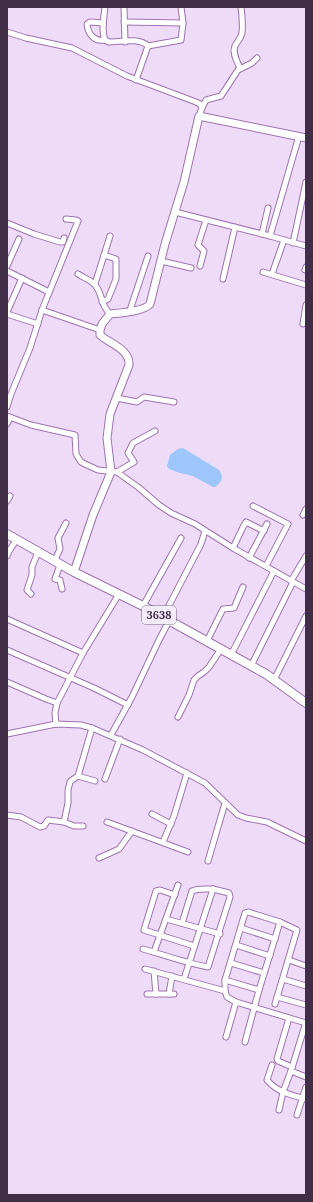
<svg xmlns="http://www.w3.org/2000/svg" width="313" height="1202" font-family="'Noto Serif',serif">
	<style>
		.water { fill: #9dc7fa }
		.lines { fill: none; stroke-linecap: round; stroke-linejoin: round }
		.street-casing { stroke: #9d73b2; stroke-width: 7 }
		.secondary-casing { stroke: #9d73b2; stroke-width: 9 }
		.primary-casing { stroke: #9d73b2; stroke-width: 10 }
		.street { stroke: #fff; stroke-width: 5 }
		.secondary { stroke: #fff; stroke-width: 7 }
		.primary { stroke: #fff; stroke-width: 8 }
		.labels { text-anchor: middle; stroke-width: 3.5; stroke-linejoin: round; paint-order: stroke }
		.shield { fill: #f5ecfa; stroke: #76677d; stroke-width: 1 }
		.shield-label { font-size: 11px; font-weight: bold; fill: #402e48 }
	</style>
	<rect width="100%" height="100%" fill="#eddbf7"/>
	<path class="water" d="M183 448 219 470C224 477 222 482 215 487H213L193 476 180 473 169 469 167 466 170 455 178 449Z"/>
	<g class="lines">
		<defs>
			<g id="street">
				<path d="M105 7C104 17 101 31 105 40L109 42C120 42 139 37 148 46"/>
				<path d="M124 7 125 42"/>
				<path d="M124 22 183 23"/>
				<path d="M103 23 90 22 87 24C88 34 94 42 105 40"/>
				<path d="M7 32 26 38 72 48 127 76 196 102 200 104 202 108 199 116"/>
				<path d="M240 68C237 62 231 51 236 44 239 40 241 38 242 33 243 24 242 15 241 7"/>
				<path d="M136 80 148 46 181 40 183 23 181 7"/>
				<path d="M202 108 206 100 221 96 238 70 252 63 257 58"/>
				<path d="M175 212 270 236 306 246"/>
				<path d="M7 223 34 234 60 242H63L64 238"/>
				<path d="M262 234 268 208"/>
				<path d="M270 236 299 136"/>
				<path d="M293 243 306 182"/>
				<path d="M161 261 191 268"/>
				<path d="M7 266 19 239"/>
				<path d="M200 266 204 251 198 245 206 220"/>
				<path d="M305 270 306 267"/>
				<path d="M7 271 49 292"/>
				<path d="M263 272 306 285"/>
				<path d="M78 274C84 278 91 280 95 285 103 294 100 305 110 314"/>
				<path d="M272 274 284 240"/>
				<path d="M223 279 235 227"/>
				<path d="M95 284 110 236"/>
				<path d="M102 302 108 299 116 279V259L104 255"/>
				<path d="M42 310 100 330"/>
				<path d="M130 310 148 256"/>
				<path d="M7 312 22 278"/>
				<path d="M7 314 38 324"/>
				<path d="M303 324 306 305"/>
				<path d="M117 398 137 402 144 397 174 402"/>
				<path d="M7 407 11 394 30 348 42 310 78 221 76 220 66 219"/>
				<path d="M7 416 31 425 75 435 76 454 81 462 85 464 98 470 117 472 138 487 159 505 171 513 195 524 233 548 306 589"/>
				<path d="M7 424 10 418"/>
				<path d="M117 472 134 462 128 453 133 443 155 431"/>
				<path d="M7 501 10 496"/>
				<path d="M253 506 288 524 266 566"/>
				<path d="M303 515 306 509"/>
				<path d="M233 548 243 527 246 522 264 531"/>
				<path d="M7 556 9 551 17 539"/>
				<path d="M249 558 267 524"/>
				<path d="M55 560 60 549 58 538 66 523"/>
				<path d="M291 581 306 556"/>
				<path d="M62 589 60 580 55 579 60 565 62 564"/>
				<path d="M31 594 27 590 32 575V567L38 552H41"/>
				<path d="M143 606 181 538"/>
				<path d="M163 617 201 544 205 531"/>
				<path d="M7 619 83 653"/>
				<path d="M207 641 223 609 234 608 243 587"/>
				<path d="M7 650 94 688 128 705"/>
				<path d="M231 655 274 571"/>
				<path d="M251 666 293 582"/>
				<path d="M274 680 306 616"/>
				<path d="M7 682 46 699 57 703 83 653 119 594"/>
				<path d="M178 717 189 695 194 680 198 676 204 672 209 667 221 649"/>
				<path d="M56 724 55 713 57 703"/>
				<path d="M7 734 56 724 81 725 92 728 143 750 205 783 238 815 246 818 267 822 306 841"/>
				<path d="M111 735 132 697 159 640 169 621"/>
				<path d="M78 776 95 781"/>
				<path d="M105 779 120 739"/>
				<path d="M152 814 171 824"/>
				<path d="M7 815 21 817 40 827 44 826 48 820 64 822 68 803V790L70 782 72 780 78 776 92 728"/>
				<path d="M64 822 74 826H83"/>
				<path d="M107 822 188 852"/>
				<path d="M163 842 174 816 187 773"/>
				<path d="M99 858 119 849 132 831"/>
				<path d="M208 861 225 803"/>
				<path d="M175 895 160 890 156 891 144 930 194 946"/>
				<path d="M166 919 220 934"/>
				<path d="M182 923 192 891C198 888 206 889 213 889"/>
				<path d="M241 928 275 939"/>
				<path d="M236 945 270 956"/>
				<path d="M143 949C164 955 186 963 208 967L230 897 229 893 213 889 184 979"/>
				<path d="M154 952 178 885"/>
				<path d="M289 960 306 966"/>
				<path d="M231 963 264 973"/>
				<path d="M145 969 225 991 227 997 236 1002 306 1023"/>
				<path d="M154 971 156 994H174"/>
				<path d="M283 979 306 986"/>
				<path d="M225 980 259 990"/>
				<path d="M225 991V980L245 913 248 912 280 922 297 930 275 1004"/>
				<path d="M147 994H156"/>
				<path d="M169 994 172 976"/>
				<path d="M277 997 306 1005"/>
				<path d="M289 1018 277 1059 278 1061 292 1067"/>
				<path d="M306 1022 291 1071 306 1077"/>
				<path d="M226 1037 236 1002"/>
				<path d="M245 1042 259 990 280 922"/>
				<path d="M272 1065 267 1080C277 1092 291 1095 306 1099"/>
				<path d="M279 1110 283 1092 291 1071"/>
				<path d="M297 1115 306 1087"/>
			</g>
			<path id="secondary" d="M74 572 93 515 111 472 107 438 110 414 129 365C130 349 110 344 100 335V330L102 324 110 314C120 313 145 311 150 304L165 244 184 182 199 116 306 138"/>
			<path id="primary" d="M7 534 74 572 143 606 266 674 306 703"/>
		</defs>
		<use href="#street" class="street-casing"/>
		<use href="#secondary" class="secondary-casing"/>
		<use href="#primary" class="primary-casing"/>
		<use href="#street" class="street"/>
		<use href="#secondary" class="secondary"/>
		<use href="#primary" class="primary"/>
	</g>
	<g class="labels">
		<rect class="shield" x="142" y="606" width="34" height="18" rx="3"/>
		<g class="shield-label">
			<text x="159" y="619">3638</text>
		</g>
	</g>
	<rect width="313" height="1202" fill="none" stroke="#402e48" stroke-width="16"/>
</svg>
